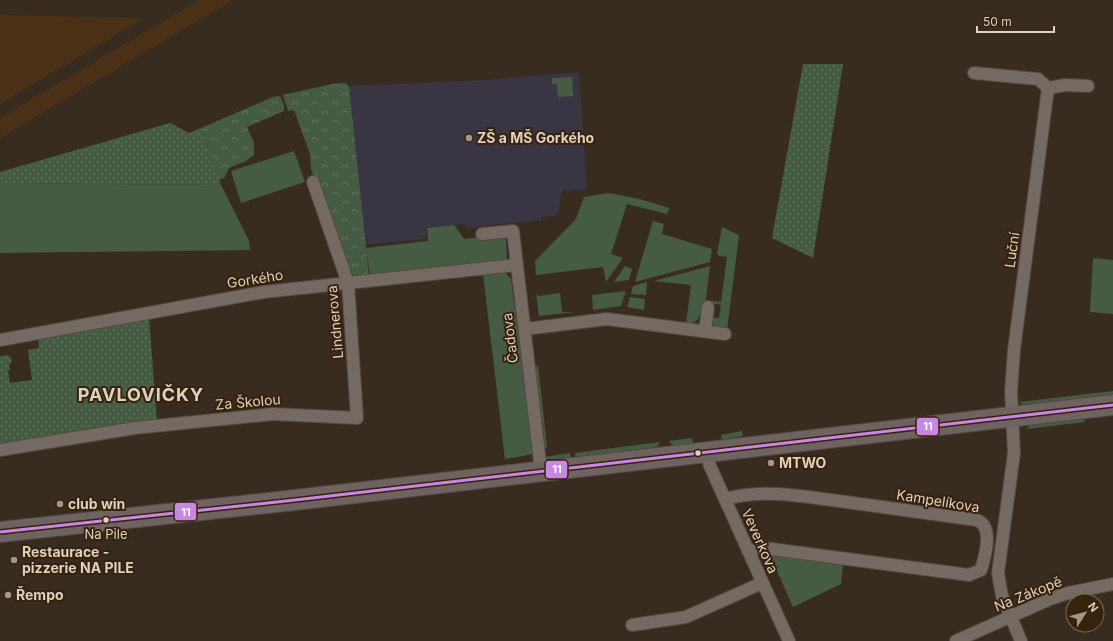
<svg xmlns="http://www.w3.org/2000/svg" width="1113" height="641" font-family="Inter,sans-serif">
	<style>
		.built { fill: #4a3116 }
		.education { fill: #393542 }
		.green { fill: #465b43 }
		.forest { fill: url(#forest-crowns) }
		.garden { fill: url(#garden-dots) }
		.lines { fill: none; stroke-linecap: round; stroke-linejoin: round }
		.minor-casing { stroke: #544940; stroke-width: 14 }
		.primary-casing { stroke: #544940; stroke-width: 22 }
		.minor { stroke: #746a61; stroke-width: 12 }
		.primary { stroke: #6e6360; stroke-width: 20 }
		.bus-1-casing { stroke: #37220b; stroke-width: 6 }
		.bus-1 { stroke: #c787e3; stroke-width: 3 }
		.poi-dot { fill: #a4978a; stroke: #37220b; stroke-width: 1.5 }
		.bus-dot { fill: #ded0c3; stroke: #37220b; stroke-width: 1.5 }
		.labels { text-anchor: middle; stroke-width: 4; stroke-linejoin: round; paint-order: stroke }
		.bus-label { font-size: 13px; fill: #ded0c3; stroke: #37220b }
		.poi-label { font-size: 14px; font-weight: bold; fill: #ded0c3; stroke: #37220b; text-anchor: start }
		.street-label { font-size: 14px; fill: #ded0c3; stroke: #37220b }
		.district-label { font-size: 18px; font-weight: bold; letter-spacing: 1px; fill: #ded0c3; stroke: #37220b }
		.line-badge { stroke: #37220b; stroke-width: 1.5 }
		.badge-label { font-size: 11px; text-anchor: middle; font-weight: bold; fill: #fff }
	</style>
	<defs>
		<pattern id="forest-crowns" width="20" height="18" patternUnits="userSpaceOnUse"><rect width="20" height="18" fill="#465b43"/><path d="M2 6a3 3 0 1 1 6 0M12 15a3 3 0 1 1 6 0" fill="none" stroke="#60725c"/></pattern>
		<pattern id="garden-dots" width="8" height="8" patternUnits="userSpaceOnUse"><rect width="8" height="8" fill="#465b43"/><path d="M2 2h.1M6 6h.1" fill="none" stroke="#60725c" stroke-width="1.8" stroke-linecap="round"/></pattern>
	</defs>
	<rect width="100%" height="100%" fill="#382c20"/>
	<g class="built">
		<path d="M199 0H233L0 138V118Z"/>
		<path d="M0 15 144 18 0 104Z"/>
	</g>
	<path class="education" d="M579 72 587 189 562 191 558 215 541 217V220L480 226V227L466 229 465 224 426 228V239L364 245 349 86 485 80Z"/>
	<g class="green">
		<path d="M572 77 573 96 558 97 557 84H552V78Z"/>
		<path d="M294 151 305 182 241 203 231 171Z"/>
		<path d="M0 183 221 185 249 241 250 250 0 253Z"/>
		<path d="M609 193 640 199 669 208 667 214 627 204 611 254 623 258 606 282 603 267 536 275 535 261 576 219 584 197Z"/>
		<path d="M653 221 664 224 662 234 712 249 710 262 635 282Z"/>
		<path d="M454 225 464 239 498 235 504 236 506 240 507 260 370 276 366 248 428 241 427 228Z"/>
		<path d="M722 227 739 235 727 330 714 327 710 317 719 318 721 305 712 303V301L721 302 727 257 717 255Z"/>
		<path d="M1093 258 1113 260V314L1090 312Z"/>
		<path d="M625 266 632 269 629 280 614 282Z"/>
		<path d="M710 266 705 306H702C700 317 698 324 686 324L691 285 654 281Z"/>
		<path d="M504 271 511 279 534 454 505 459 483 274Z"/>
		<path d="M647 282 646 295 631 294 633 286Z"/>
		<path d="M626 291 621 306 593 310 592 295Z"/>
		<path d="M536 293 538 296 560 293 562 312H575L539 316Z"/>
		<path d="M630 297 645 299 644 310 627 307Z"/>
		<path d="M538 365 547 447 542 449 541 438 544 435 535 368Z"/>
		<path d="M1113 391V394L1109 395 1030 404 1024 405 1019 402Z"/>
		<path d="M1083 418 1085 422 1027 429 1030 425Z"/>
		<path d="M742 431 743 436 722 440 721 435Z"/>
		<path d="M692 438 693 443 675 446 672 445 669 441Z"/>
		<path d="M660 442 657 447 610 453 606 457 576 461 575 453Z"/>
		<path d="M570 453 572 461 568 462 564 458 546 460 544 457Z"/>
		<path d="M769 553 843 563 841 584 793 607Z"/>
	</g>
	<g class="forest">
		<path d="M345 83 349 86 369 276 357 277 350 273 311 169 310 154 294 110 288 111 283 95 332 84Z"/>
		<path d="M280 96 284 105V111L247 127 254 143V155L246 161 229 168 225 177 219 180 201 128 273 97Z"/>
	</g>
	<g class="garden">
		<path d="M803 64H843L813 258 772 238Z"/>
		<path d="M170 123 189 133 201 128 221 185 0 183V172Z"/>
		<path d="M149 318 157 421 0 446V356L8 355 11 358 12 361 9 364 10 370H8L10 383 32 380 28 350 39 348 38 337Z"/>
	</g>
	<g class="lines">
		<defs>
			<g id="minor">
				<path d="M974 73 1038 79 1048 88"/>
				<path d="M1048 88 1065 85 1088 86"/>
				<path d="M482 234 513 231 541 471"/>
				<path d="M525 329 607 319 725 334"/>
				<path d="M705 331 708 307"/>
				<path d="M0 340 264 292 516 265"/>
				<path d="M0 450 135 428 273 414 357 418 348 283 313 182"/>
				<path d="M706 452 710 466 789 641"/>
				<path d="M725 499C764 488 807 497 846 502 890 508 934 514 977 520 994 527 985 556 981 570L969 575 764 548 748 551"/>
				<path d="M632 625 686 617 762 583"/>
				<path d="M956 641 1050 599 1068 593 1113 584"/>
				<path d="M1021 641 1002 596 998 573 1014 453 1011 392 1014 350 1048 88"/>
			</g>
			<path id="primary" d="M0 532 295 500 1113 405"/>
		</defs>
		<use href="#minor" class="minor-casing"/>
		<use href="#primary" class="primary-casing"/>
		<use href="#minor" class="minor"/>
		<use href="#primary" class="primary"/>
		<defs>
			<path id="bus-1" d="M0 532 295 500 1113 405"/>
		</defs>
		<use href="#bus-1" class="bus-1-casing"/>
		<use href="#bus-1" class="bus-1"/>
	</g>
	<g class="poi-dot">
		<circle cx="469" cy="138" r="4"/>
		<circle cx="771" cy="463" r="4"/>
		<circle cx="60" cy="504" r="4"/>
		<circle cx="14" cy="560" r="4"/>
		<circle cx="8" cy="595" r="4"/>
	</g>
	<g class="bus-dot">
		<circle cx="698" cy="453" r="3.5"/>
		<circle cx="106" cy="520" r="3.5"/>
	</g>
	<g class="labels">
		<g class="bus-label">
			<text x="106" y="539">Na Pile</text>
		</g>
		<g class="poi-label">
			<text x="477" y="143">ZŠ a MŠ Gorkého</text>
			<text x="779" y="468">MTWO</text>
			<text x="68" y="509">club win</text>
			<text x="22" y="557">Restaurace -<tspan x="22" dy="16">pizzerie NA PILE</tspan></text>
			<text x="16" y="600">Řempo</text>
		</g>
		<g class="street-label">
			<text transform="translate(1012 250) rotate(-82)" y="5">Luční</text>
			<text transform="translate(255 279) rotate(-9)" y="5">Gorkého</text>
			<text transform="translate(335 322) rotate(-95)" y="5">Lindnerova</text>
			<text transform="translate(510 338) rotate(-97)" y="5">Čadova</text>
			<text transform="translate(248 402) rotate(-5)" y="5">Za Školou</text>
			<text transform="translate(938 501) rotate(9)" y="5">Kampelíkova</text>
			<text transform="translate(760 541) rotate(66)" y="5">Veverkova</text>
			<text transform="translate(1028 594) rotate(-22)" y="5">Na Zákopě</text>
		</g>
		<g class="district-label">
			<text x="141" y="401">PAVLOVIČKY</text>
		</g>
	</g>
	<g class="line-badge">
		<rect x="916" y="417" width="23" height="19" rx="4" fill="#c787e3"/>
		<rect x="545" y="460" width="23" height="19" rx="4" fill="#c787e3"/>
		<rect x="174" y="502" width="23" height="19" rx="4" fill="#c787e3"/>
	</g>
	<g class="badge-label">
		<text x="928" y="430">11</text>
		<text x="557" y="473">11</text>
		<text x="186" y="516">11</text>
	</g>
	<g transform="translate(1085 613) rotate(54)"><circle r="19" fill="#37220b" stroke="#7a6855"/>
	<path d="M0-3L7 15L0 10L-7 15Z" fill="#a4978a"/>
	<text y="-6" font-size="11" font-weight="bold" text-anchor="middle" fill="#ded0c3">N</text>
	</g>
	<path d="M977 26v6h77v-6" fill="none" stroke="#ded0c3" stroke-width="2"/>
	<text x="983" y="26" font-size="12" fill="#ded0c3" stroke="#37220b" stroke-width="3" paint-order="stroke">50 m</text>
</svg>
